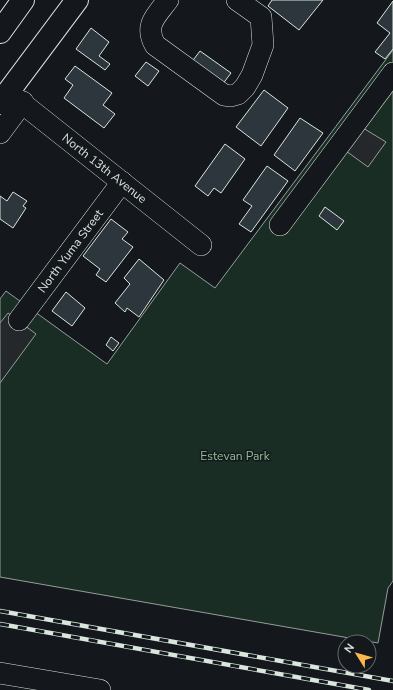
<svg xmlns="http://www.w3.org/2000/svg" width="393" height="690" font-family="'Nunito Sans',sans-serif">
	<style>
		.green { fill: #1a2d24; stroke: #939e99 }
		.parking { fill: #24282b; stroke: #939e99 }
		.building { fill: #2c363c; stroke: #d8e6dc }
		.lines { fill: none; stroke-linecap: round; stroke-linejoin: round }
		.minor-casing { stroke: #d8e6dc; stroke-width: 22 }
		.major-casing { stroke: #d8e6dc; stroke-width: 24 }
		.minor { stroke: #14181c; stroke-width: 21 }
		.major { stroke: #14181c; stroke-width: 22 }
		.rail-casing { stroke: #d8e6dc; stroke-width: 4.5 }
		.rail { stroke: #14181c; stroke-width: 3; stroke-dasharray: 9; stroke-linecap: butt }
		.labels { text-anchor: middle; stroke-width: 3; stroke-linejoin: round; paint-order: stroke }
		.street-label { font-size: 12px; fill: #d8e6dc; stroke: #14181c }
		.park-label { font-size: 12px; fill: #8ac095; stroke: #14181c }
	</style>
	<rect width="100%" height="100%" fill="#14181c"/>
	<path class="green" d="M393 50V581L388 588 378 643 0 577V299L6 291 107 364 180 263 215 288Z"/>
	<g class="parking">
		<path d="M363 128 386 142 368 167 346 151Z"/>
		<path d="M8 313 36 334 0 383V323Z"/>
	</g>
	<g class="building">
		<path d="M272 0H323L299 30 268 6Z"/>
		<path d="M393 1V49L385 59 375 52 390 33 377 23Z"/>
		<path d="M91 28 109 42 99 56 110 64 105 70 76 49Z"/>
		<path d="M200 51 231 73 222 85 191 63Z"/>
		<path d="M146 62 159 71 148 86 135 76Z"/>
		<path d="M75 66 112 93 103 105 115 114 104 128 64 98 73 85 65 79Z"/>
		<path d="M264 90 288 108 261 146 236 127Z"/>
		<path d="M300 118 323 133 295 171 274 155Z"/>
		<path d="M225 144 245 159 221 193 214 188 208 196 195 186Z"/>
		<path d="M267 166 288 181 251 232 239 224 252 206 243 200Z"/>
		<path d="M13 192 27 201 23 206 26 208 13 228 0 219V196L7 201Z"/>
		<path d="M325 207 344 221 337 230 319 216Z"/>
		<path d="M111 219 128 232 122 239 133 247 106 282 96 275 100 269 83 256Z"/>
		<path d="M139 259 164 280 139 317 127 308 125 312 115 303 130 284 124 278Z"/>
		<path d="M66 292 85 308 72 326 52 311Z"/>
		<path d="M111 337 119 343 113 351 106 345Z"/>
	</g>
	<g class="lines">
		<defs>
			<g id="minor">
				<path d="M168 0C156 16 144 25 155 45L224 95 231 96 238 94 245 87 252 75 263 45 261 17 237 0"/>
				<path id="s1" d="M8 92 201 245"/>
				<path d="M0 133 23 102"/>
				<path d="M280 225 393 73"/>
				<path id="s2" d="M19 320 122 182"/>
				<path d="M0 673 100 690"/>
			</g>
			<g id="major">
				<path d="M0 32 23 0"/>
				<path d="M0 103 77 0"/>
			</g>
		</defs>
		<use href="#minor" class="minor-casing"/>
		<use href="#major" class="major-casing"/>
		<use href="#minor" class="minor"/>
		<use href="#major" class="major"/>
		<defs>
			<g id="rail">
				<path d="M0 611 393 681"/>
				<path d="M0 624 369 690"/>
			</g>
		</defs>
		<use href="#rail" class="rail-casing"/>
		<use href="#rail" class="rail"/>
	</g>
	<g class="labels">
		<g class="street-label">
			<text dy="4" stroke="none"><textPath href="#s1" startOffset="123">North 13th Avenue</textPath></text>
			<text dy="4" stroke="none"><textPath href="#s2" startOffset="86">North Yuma Street</textPath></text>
		</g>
		<g class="park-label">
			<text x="235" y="460">Estevan Park</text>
		</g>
	</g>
	<g transform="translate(357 654) rotate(307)"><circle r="19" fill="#14181c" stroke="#626a69"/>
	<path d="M0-3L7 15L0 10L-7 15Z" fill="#ffb74d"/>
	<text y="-6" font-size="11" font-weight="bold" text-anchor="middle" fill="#d8e6dc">N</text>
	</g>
</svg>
